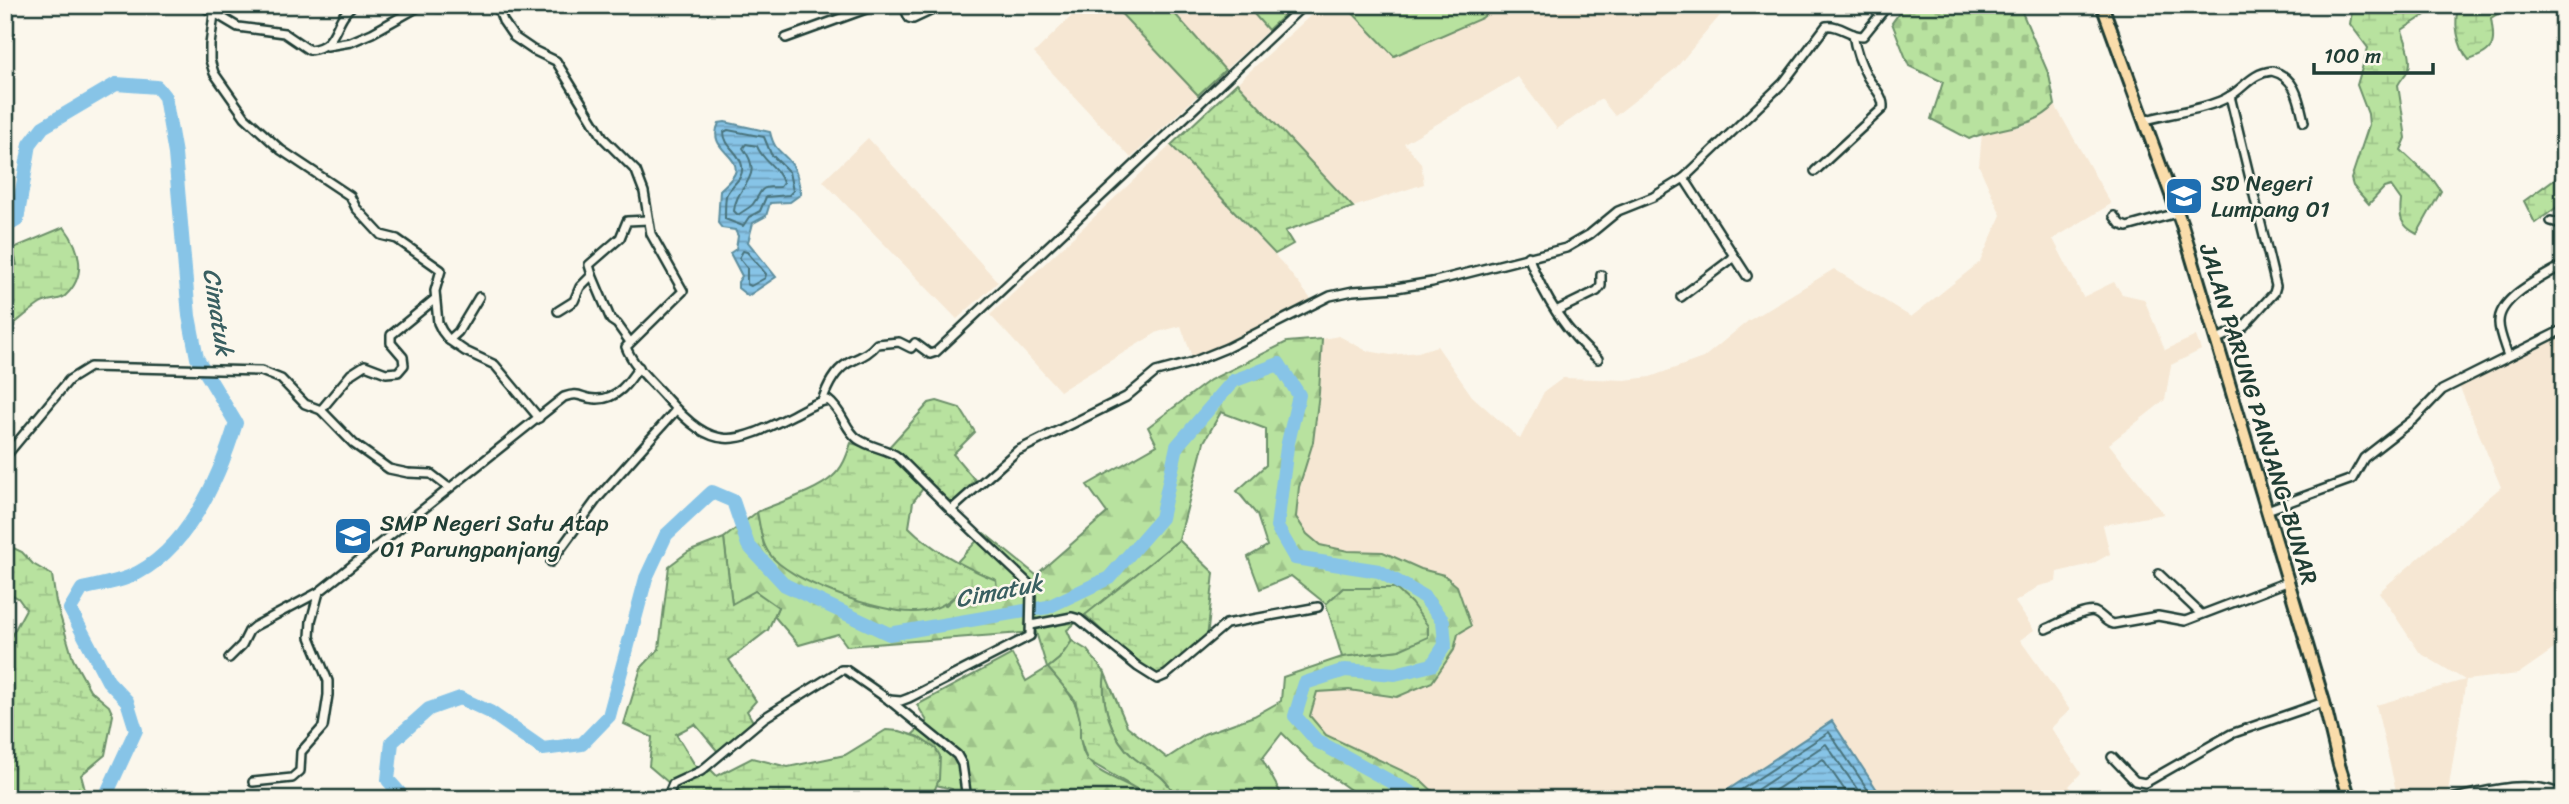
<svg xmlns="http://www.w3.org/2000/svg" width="2569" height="804" font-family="Sriracha,sans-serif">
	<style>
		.built { fill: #f6e7d3 }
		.green { fill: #b8e29f; stroke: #6c906a; stroke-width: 2 }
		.forest { fill: url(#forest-firs); stroke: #6c906a; stroke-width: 2 }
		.wetland { fill: url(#wetland-marsh); stroke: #6c906a; stroke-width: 2 }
		.cemetery { fill: url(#cemetery-stones); stroke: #6c906a; stroke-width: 2 }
		.water { fill: url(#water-rules); stroke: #5d8e9f; stroke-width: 2 }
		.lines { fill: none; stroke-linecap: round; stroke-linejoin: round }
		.shore { stroke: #49737c; stroke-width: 2 }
		.river { stroke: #87c4e7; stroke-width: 14 }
		.street-casing { stroke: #1f3d34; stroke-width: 12 }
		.primary-casing { stroke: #1f3d34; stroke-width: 16 }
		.street { stroke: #fbf7ec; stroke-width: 7 }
		.primary { stroke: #faddab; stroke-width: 10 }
		.labels { text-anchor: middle; stroke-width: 5; stroke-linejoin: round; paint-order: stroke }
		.poi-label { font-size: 23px; fill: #1f3d34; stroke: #fbf7ec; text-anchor: start }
		.street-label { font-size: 23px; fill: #1f3d34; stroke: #fbf7ec }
		.water-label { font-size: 24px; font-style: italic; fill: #395f61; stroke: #fbf7ec }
	</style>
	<defs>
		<pattern id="forest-firs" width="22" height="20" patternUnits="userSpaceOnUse" patternTransform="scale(1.75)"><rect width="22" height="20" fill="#b8e29f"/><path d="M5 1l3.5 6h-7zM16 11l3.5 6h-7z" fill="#9ec38a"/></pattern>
		<pattern id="wetland-marsh" width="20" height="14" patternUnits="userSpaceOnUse" patternTransform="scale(1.75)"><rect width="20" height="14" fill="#b8e29f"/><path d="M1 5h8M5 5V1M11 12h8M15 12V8" fill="none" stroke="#9ec38a"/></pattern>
		<pattern id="cemetery-stones" width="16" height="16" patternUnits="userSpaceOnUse" patternTransform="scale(1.75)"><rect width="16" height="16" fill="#b8e29f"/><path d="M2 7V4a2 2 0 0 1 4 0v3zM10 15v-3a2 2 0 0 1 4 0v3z" fill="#9ec38a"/></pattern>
		<pattern id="water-rules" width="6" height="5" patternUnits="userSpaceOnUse" patternTransform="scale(1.75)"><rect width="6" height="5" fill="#87c4e7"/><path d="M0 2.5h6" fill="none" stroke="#6ea0bc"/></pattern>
	</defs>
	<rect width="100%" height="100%" fill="#fbf7ec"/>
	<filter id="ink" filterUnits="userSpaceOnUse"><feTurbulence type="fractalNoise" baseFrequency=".0143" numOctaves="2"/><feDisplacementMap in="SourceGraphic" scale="14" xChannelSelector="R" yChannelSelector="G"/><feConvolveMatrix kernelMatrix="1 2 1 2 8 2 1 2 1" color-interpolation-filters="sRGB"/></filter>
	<g filter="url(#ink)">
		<g class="built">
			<path d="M1083 5H1113L1198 95 1131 158 1034 53Z"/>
			<path d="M1167 5H1246L1268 30 1225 70Z"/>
			<path d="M1322 5H1345L1394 56 1482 18 1497 5H1729L1675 69 1615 116 1601 99 1557 129 1518 77 1404 143 1421 163 1424 184 1353 207 1237 83Z"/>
			<path d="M2055 105 2111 204 2053 239 2083 297 2114 282 2122 294 2144 299 2165 350 2196 336 2201 350 2171 365 2165 400 2109 444 2164 514 2103 525 2110 554 2092 564 2057 572 2056 582 2039 586 2015 602 2034 630 2020 640 2070 710 2051 728 2081 773 2069 786 2081 799H1441L1420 779 1326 735 1310 716 1317 692 1349 690 1397 697 1454 650 1458 634 1444 575 1421 569 1383 552 1348 551 1320 545 1307 534 1295 516 1299 487 1313 442 1319 393 1322 339 1339 336 1367 351 1391 355 1418 352 1437 346 1472 396 1520 439 1544 392 1563 378 1625 380 1650 377 1703 358 1748 321 1834 269 1911 317 1980 262 2001 215 1979 166 1982 133 2023 126 2046 114Z"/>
			<path d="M868 138 998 282 957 319 823 181Z"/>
			<path d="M1171 145 1282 263 1315 304 1193 360 1181 326 1158 332 1060 391 990 315Z"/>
			<path d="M2564 330V642L2518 674 2466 680 2447 798 2398 799 2376 705 2465 680 2420 653 2379 592 2501 487 2458 383Z"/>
		</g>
		<g class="green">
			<path d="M1113 5H1167L1225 70 1198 95Z"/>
			<path d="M1246 5H1295L1268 30Z"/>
			<path d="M1345 5H1497L1482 18 1394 56Z"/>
		</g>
		<path class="forest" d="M1322 339 1319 393 1313 442 1299 487 1296 517 1307 534 1320 545 1348 551 1383 552 1421 569 1444 575 1457 586 1471 626 1458 634 1454 650 1432 682 1397 697 1349 690 1317 692 1310 716 1326 735 1420 779 1441 799H1363L1310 761 1282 733 1262 759 1284 799H1179C1173 792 1168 783 1161 777 1153 770 1143 765 1134 758 1111 738 1100 702 1105 673L1127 726 1167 758 1204 734 1254 716 1281 701 1283 677 1342 657 1399 650 1343 588 1326 604 1291 576 1260 589 1248 557 1267 546 1257 515 1237 491 1266 465V429L1221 412 1204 442 1179 540 1067 630 1072 641 1059 659 1048 668C1062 684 1075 697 1080 718 1082 731 1078 749 1088 760 1102 779 1131 781 1147 799H956L952 789 936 785 939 779 918 737 912 735 927 721 917 705 1012 654 1026 681 1047 668 1036 632 847 646 838 634 799 645 774 616 778 607 732 605 724 538 757 512 764 546 946 605 963 589 969 590 983 597 965 567 957 562 984 533 1036 575 1107 513 1087 485 1157 445 1148 427 1210 380 1287 342Z"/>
		<g class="wetland">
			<path d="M2353 5H2432L2425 15 2402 30C2405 41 2414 59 2408 70 2405 76 2401 79 2398 85L2406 138 2401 150 2434 181 2441 191 2417 234C2400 225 2399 218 2401 200L2391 186 2384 188 2369 204 2353 186 2351 179 2369 125 2368 114 2357 85 2368 48 2350 24Z"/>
			<path d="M2460 5H2512L2491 18C2495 44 2496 51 2469 60 2458 48 2452 19 2460 5Z"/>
			<path d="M1237 83 1353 207 1285 231 1293 244 1275 254 1171 145Z"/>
			<path d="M2564 172V202L2535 223 2524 201Z"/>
			<path d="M64 227C81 249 87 276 65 296 59 301 47 299 40 304 28 312 17 322 5 331V264L17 265 13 250 16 247Z"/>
			<path d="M937 401 960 408 975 432 953 454 975 480 952 506 927 483 913 502 909 527C933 551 964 567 996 580L997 587 989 598C979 597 972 590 963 589 948 603 936 611 916 612 882 614 787 581 769 553 761 542 760 525 757 512 780 502 815 492 832 477 843 468 847 455 851 443L872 449 889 447 929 403Z"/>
			<path d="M724 538 732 604 755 591 778 607 768 630 729 660 756 701 747 711 755 725 719 753 695 724 676 734 701 775 711 770 717 776 752 758 788 767 845 755 886 730 900 731 918 737 936 749 940 756 939 779 931 799H679L676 789 649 766 652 737 624 724 641 668 659 649 669 566 688 552Z"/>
			<path d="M1179 540 1214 573 1207 639 1166 675H1150L1085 615Z"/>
			<path d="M5 544 22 552 33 564 52 575 56 602 73 659 90 690 109 706 113 715 105 755 81 775 85 790 78 799H5V717L10 712 5 694V648L26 609 18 598 5 591Z"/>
			<path d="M1343 588H1395L1411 603 1428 626V637L1399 650 1342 657 1326 604Z"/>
			<path d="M1072 641 1087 650 1105 673C1100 702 1111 738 1134 758 1143 765 1153 770 1161 777 1168 783 1173 792 1179 799H1147L1140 791 1087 760 1080 739V720L1075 700 1048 668 1059 659Z"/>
		</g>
		<path class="cemetery" d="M1905 5H2019L2049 75 2055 105C2032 130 1998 126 1969 139L1931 119 1943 82 1909 66 1892 23Z"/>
		<g class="water">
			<path d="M725 122 770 132C775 154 783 150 793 166 798 174 799 185 801 194L790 202 770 203 766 216 753 223 748 242 776 277 748 296 738 288V282L742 276 730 253 736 249 738 236 735 230 722 228 718 223 720 190C725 185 732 180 735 173 741 155 706 149 719 123Z"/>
			<path d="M1832 721 1883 799H1714Z"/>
		</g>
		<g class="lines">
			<g class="shore">
				<path d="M728 130 764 137 771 154 789 172 793 191 789 195 766 197 760 211 749 217 743 226 725 219C725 212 725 202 726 196 730 184 744 181 742 166 740 152 724 147 724 132Z"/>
				<path d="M746 144 757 146C762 161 779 167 783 183L780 187C757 187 764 189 753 204 750 208 741 212 738 215L734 211C736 184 766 179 743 148Z"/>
				<path d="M743 251 747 252 766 274 765 278 751 286 747 284V268L739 258Z"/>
				<path d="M1727 799 1829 732 1874 799"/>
				<path d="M1743 799 1826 744 1864 799"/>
				<path d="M1762 799 1823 759 1851 799"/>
			</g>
			<g class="river">
				<path d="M5 227 17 220 30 144 43 127 116 84 157 87 165 97 175 154 189 316 197 358 236 423C219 479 186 553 129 577 114 583 97 585 82 589L70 609 108 681 127 701 136 730 106 795V799"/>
				<path d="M405 799 388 780 392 742 429 709 460 698 490 712 543 749 582 744 609 716 646 578 666 535 712 492 733 501 748 545 785 585 889 634 1048 607 1109 578 1161 518 1177 446 1233 381 1279 364 1299 395 1287 447 1277 527 1295 558 1379 571 1424 597 1443 621 1445 645 1432 665 1395 674 1345 670 1305 683 1295 716 1317 741 1422 799"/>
			</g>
			<defs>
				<g id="street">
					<path d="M201 5 238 27 284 33 309 50C340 47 332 21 353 5"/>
					<path d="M425 5 439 8 449 5"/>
					<path d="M497 5 503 21 514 37 533 50 556 61 604 139 636 171 644 192 651 234 683 291 626 347C633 366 653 383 666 398 714 453 734 445 793 415 805 409 815 402 828 400 843 411 845 430 858 439 871 448 886 448 898 457L951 510"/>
					<path d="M903 5 909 18 913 19 943 5"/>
					<path d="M2163 5 2164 6"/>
					<path d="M214 14 210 45V60L214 73 245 117 281 150 350 196 356 208 381 235 397 239 441 270 435 291 438 323 442 331 449 340 465 351 495 365 539 418"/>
					<path d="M786 38 877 5"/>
					<path d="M327 46 351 42 372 33 422 5"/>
					<path d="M2145 120C2167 114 2212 108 2230 96 2245 87 2252 73 2272 71 2296 77 2299 100 2304 122"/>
					<path d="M1815 171 1883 108C1884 96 1874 88 1868 78 1861 65 1855 49 1853 34"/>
					<path d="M1684 178 1747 276"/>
					<path d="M2114 216 2120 224 2127 227 2177 213"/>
					<path d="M2551 221 2558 223 2564 228"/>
					<path d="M2564 247V266"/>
					<path d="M1528 256C1543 295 1565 332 1598 359"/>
					<path d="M592 275 611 320 617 324 630 342"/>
					<path d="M1681 297 1734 257"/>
					<path d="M558 311 574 301 580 287 592 275 589 265 620 238 627 221 648 220"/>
					<path d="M1556 311 1597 291 1601 286V275"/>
					<path d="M449 340 458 332 479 297"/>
					<path d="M2215 340 2243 327 2274 293 2276 286 2230 96"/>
					<path d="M2508 356C2505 346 2499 333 2499 323 2498 297 2544 277 2563 265"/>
					<path d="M822 401C827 387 834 371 848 363 859 357 868 355 877 344L899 342 911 348 915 343 930 354 936 352 1304 5"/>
					<path d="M321 410 351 374 365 365 386 373 398 372 404 365 403 357 391 343V335L435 299"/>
					<path d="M5 457 69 380 90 367 261 371 281 379 305 404 321 410 354 444 389 469 408 473 431 474 449 488"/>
					<path d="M2267 510 2352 479 2364 458 2414 419 2442 390 2564 329"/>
					<path d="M551 562 597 499 676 410"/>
					<path d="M2159 574 2201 614"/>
					<path d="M1031 625 1072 617 1079 619 1138 667 1157 679 1166 675 1226 624 1318 607"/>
					<path d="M2046 629C2056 625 2086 608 2095 612 2103 615 2104 622 2113 624L2158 616 2185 621 2287 582"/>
					<path d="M229 658 242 645 249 631 255 626 319 592 564 397C581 391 581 399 596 399 617 400 629 382 639 367"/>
					<path d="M889 700 901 701 909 698 1030 636 1031 590 1029 584 951 510 1017 451 1126 397 1156 372 1190 363 1227 348 1330 296 1353 291 1396 288 1432 282 1566 248 1590 234 1618 211 1653 197 1684 178 1783 83 1826 26C1839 24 1850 36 1863 36L1888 5"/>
					<path d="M2112 757 2135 781 2145 783 2231 734 2324 702"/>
					<path d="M253 782 292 778 300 771 301 752 323 727 328 695V681L310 637 311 621 319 592"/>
					<path d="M670 799V791L673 784 701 771 764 718 841 670H846L889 700 957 755 962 764 967 799"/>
					<path d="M2450 799C2488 791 2526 778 2564 795"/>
				</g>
				<path id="primary" d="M2102 5 2182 225 2324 702 2339 765 2350 799"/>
			</defs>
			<use href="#street" class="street-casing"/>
			<use href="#primary" class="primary-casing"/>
			<use href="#street" class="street"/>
			<use href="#primary" class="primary"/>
		</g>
	</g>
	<defs>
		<symbol id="school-square" viewBox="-11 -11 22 22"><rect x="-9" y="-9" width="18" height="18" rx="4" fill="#1f6fb2" stroke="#fbf7ec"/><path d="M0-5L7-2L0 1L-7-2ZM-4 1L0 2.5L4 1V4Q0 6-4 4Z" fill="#fff"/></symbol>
	</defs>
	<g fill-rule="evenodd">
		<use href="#school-square" x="2162" y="174" width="44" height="44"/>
		<use href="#school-square" x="331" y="514" width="44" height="44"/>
	</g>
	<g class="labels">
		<g class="poi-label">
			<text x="2211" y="191">SD Negeri<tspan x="2211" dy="26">Lumpang 01</tspan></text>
			<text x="380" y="531">SMP Negeri Satu Atap<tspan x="380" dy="26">01 Parungpanjang</tspan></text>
		</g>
		<g class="street-label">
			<text transform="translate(2259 414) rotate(73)" y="8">JALAN PARUNG PANJANG–BUNAR</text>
		</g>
		<g class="water-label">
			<text transform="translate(218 312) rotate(81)" y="8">Cimatuk</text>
			<text transform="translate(999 591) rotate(-11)" y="8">Cimatuk</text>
		</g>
	</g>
	<rect width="2569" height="804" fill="none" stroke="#fbf7ec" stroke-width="28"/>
	<rect x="14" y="14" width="2541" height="776" fill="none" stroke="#1f3d34" stroke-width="2.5" filter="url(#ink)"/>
	<path d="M2314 63v10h119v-10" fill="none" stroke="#1f3d34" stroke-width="3.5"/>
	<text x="2324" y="63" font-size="21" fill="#1f3d34" stroke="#fbf7ec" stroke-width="5" paint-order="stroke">100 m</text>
</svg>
